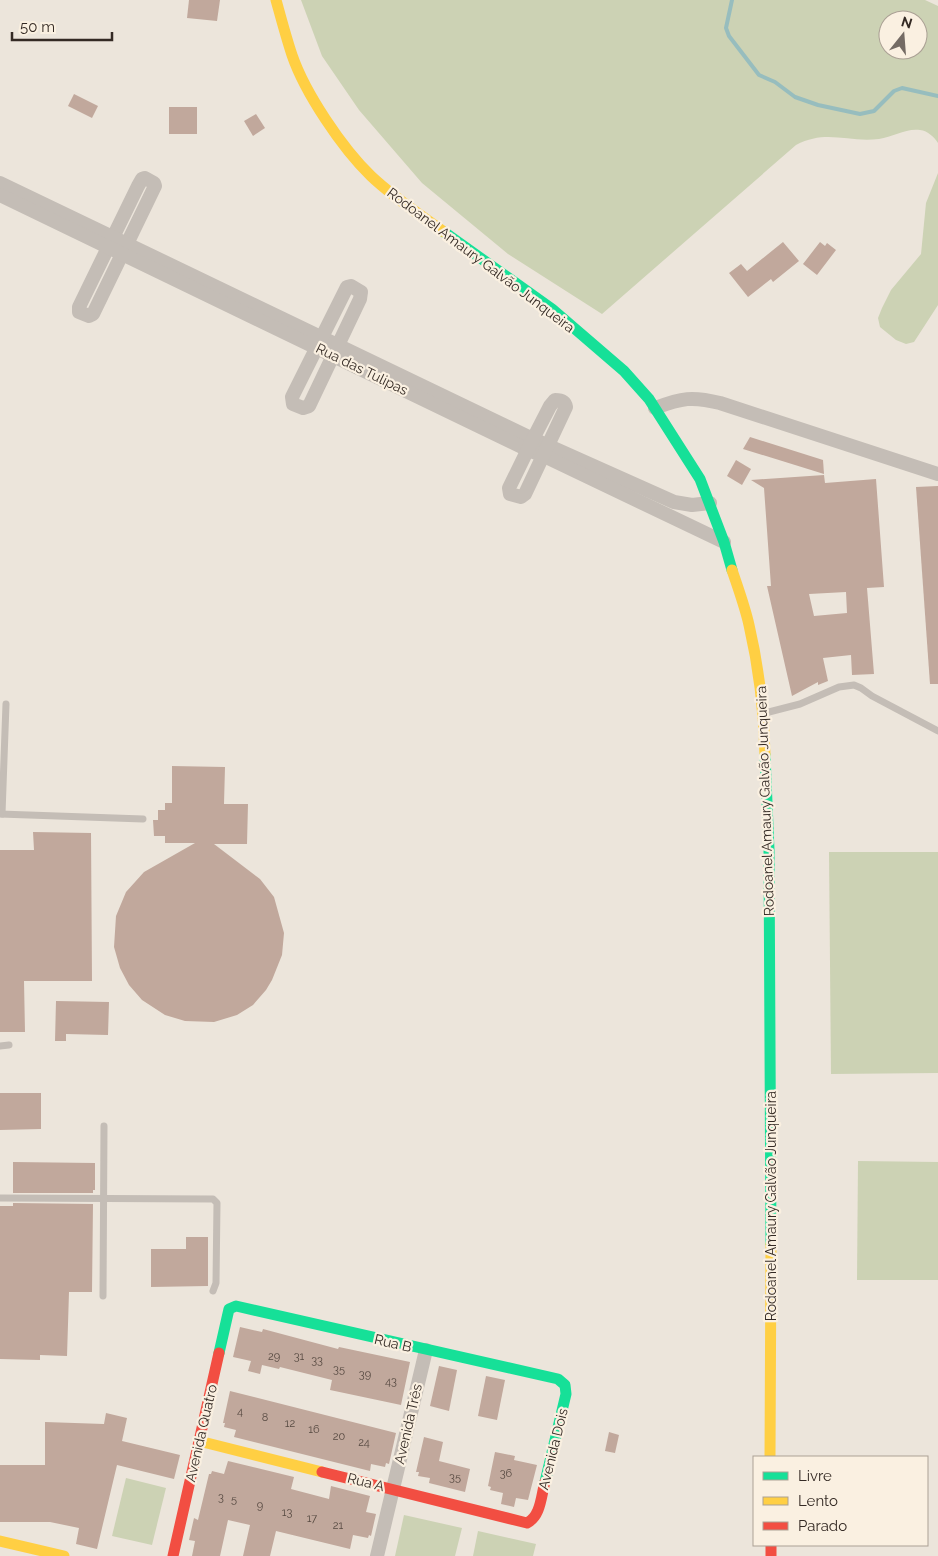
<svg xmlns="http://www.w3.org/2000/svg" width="938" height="1556" font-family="Raleway,sans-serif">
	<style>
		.green { fill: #ccd2b4; fill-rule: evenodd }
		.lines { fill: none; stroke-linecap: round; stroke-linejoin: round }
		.stream { stroke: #97bdbe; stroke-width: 4 }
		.building { fill: #c1a89c; fill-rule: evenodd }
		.lane { stroke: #c4bdb6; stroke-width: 7 }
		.street { stroke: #c4bdb6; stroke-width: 14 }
		.fast { stroke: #16e098; stroke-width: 11 }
		.slow { stroke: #ffcf43; stroke-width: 11 }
		.jam { stroke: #f24e42; stroke-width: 11 }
		.labels { text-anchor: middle; stroke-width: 4.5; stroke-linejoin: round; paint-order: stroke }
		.number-label { font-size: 11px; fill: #574a42 }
		.street-label { font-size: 14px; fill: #342a24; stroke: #faf0e1 }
	</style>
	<rect width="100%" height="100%" fill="#ece5db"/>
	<g class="green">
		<path d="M301 0H925L938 6V143C934 137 928 131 920 130 906 128 893 137 879 139 848 143 827 129 796 145L602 314 508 254 422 183 359 110 322 56ZM888 20H918V50H888Z"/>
		<path d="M938 173V305L914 342 906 344 896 340 880 327 878 318 882 308 891 290 921 254 926 203Z"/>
		<path d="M938 852V1073L831 1074 829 852Z"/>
		<path d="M858 1161 938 1162V1280H857Z"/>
		<path d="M126 1478 166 1488 152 1545 112 1536Z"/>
		<path d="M404 1515 462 1528 455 1556H395Z"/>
		<path d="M478 1531 536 1544 533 1556H473Z"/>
	</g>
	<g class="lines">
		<path class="stream" d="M732 0 726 28 729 36 759 75 775 82 795 97 818 105 860 114 874 111 894 91 902 88 938 96"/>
	</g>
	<g class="building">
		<path d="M189 0H220L217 21 187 18Z"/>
		<path d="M74 94 98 106 92 118 68 106Z"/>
		<rect x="169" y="107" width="28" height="27"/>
		<path d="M256 114 265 128 253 136 244 121Z"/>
		<path d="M783 242 799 261 773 282 771 279 748 297 729 273 741 264 747 271Z"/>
		<path d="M820 242 825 246 827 243 836 250 817 275 803 264Z"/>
		<path d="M750 437 823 460 824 474 743 449Z"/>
		<path d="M736 460 751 469 742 485 727 476Z"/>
		<path d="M824 475 825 483 876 479 884 587 867 588 874 674 852 675 851 655 823 658 828 681 818 685V682L792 696 767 586H771L764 488 751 480ZM846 592 847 613 814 616 809 594Z"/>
		<path d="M938 486V684H930L916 487Z"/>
		<path d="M172 766 225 767 224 804H248L247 844H214L260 879 274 897 284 933 282 955 272 980 266 990 253 1005 237 1015 214 1022 185 1021 165 1015 142 1000 129 985 120 968 114 947 116 916 126 892 144 872 195 843H165V836H154L153 820H158V810H165V803H172Z"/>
		<path d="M33 832 91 833 92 981H24L25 1032H0V850H34Z"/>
		<path d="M56 1001 109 1002 108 1035 66 1034V1041H55Z"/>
		<path d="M0 1093H41V1129L0 1130Z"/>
		<path d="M13 1162 95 1163V1190H93V1193H13Z"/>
		<path d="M13 1203 93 1204 92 1292H69L67 1356 40 1355V1360L0 1359V1206H13Z"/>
		<path d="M186 1237H208V1286L151 1287V1249H186Z"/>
		<path d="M240 1327 262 1332 263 1329 338 1349 339 1347 410 1362 401 1405 330 1390 332 1380 280 1367 279 1369 262 1365 260 1374 248 1371 251 1361 233 1357Z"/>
		<path d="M439 1366 457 1370 449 1411 430 1406Z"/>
		<path d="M486 1376 505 1380 497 1420 478 1416Z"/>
		<path d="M230 1391 396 1433 389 1464 386 1463 385 1467 371 1464 370 1471 234 1437 236 1430 224 1427 225 1423H223Z"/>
		<path d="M106 1413 127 1418 122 1441 180 1455 174 1479 117 1465 97 1549 76 1544 79 1528 50 1522H0V1465H45V1422L104 1424Z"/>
		<path d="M609 1432 619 1435 615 1453 605 1451Z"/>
		<path d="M424 1437 443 1442 439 1461 470 1469 465 1492 429 1483 430 1478 418 1476 419 1472H416Z"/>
		<path d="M495 1452 515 1456 514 1460 537 1465 528 1500 516 1498 514 1507 501 1504 503 1493 490 1490 491 1487 488 1486Z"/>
		<path d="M228 1461 294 1477 291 1489 329 1499 331 1486 370 1496 366 1512 376 1514 371 1536 369 1535 368 1538 353 1535 350 1549 276 1531 270 1556H243L250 1525 228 1520 220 1556H192L195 1541 189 1540 194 1518 198 1520 209 1474H211L212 1471 224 1474Z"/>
	</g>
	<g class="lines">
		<g class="lane">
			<path d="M765 713 800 704 839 687 854 685 861 688 872 696 938 731"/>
			<path d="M0 814 143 819"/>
			<path d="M2 814 6 704"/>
			<path d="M0 1046 9 1045"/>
			<path d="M0 1198 213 1199 217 1203 216 1283 213 1291"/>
			<path d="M103 1296 104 1126"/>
		</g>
		<g class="street">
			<path d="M145 178 154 183 155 186 93 314 89 316 79 312V307L138 186 142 179Z"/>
			<path d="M0 183 533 439 674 502 692 505 710 503"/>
			<path d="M0 195 528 450 544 456 724 542"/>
			<path d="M351 286 361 292 360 299 309 406 303 408 293 404 292 397 347 287Z"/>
			<path d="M555 400C561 400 565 401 566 407L525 494 521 497 510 494 509 488 533 439 550 406Z"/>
			<path d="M655 408C682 398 692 396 720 403L938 474"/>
			<path d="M377 1556 426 1350"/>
		</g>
		<g class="fast">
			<path d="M444 232 552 309 624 371 649 399 700 479 724 542 732 570"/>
			<path d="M765 755 769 850 771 1244"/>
			<path d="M219 1353 229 1309 236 1306 558 1379 565 1385 566 1394 545 1482"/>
		</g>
		<g class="slow">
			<path d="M276 0C281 18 286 37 292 55 305 93 342 148 371 176 393 197 419 214 444 232"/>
			<path d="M732 570C738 588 745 607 749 625 759 668 764 711 765 755"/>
			<path d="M199 1441 322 1472"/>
			<path d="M770 1457 771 1244"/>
			<path d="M0 1541 64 1556"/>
		</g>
		<g class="jam">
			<path d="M322 1472 527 1523C541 1516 541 1496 545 1482"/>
			<path d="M771 1545V1556"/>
			<path d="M173 1556 219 1353"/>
		</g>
	</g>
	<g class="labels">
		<g class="number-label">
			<text x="274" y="1360">29</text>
			<text x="299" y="1360">31</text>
			<text x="317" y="1364">33</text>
			<text x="339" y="1373">35</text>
			<text x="365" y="1378">39</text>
			<text x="391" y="1385">43</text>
			<text x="240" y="1415">4</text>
			<text x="265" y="1421">8</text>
			<text x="290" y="1427">12</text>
			<text x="314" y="1433">16</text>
			<text x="339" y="1440">20</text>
			<text x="364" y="1446">24</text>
			<text x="506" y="1477">36</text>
			<text x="455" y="1481">35</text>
			<text x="221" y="1501">3</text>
			<text x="234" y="1503">5</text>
			<text x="260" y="1509">9</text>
			<text x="287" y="1516">13</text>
			<text x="312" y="1522">17</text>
			<text x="338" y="1529">21</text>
		</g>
		<g class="street-label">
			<text transform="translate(481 260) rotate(37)" y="5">Rodoanel Amaury Galvão Junqueira</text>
			<text transform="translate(362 369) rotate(26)" y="5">Rua das Tulipas</text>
			<text transform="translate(765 801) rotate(-92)" y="5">Rodoanel Amaury Galvão Junqueira</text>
			<text transform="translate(771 1206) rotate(-90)" y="5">Rodoanel Amaury Galvão Junqueira</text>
			<text transform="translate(393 1343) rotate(13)" y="5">Rua B</text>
			<text transform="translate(408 1424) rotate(-77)" y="5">Avenida Três</text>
			<text transform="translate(201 1433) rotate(-77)" y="5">Avenida Quatro</text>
			<text transform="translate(553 1449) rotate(-76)" y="5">Avenida Dois</text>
			<text transform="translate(366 1482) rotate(14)" y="5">Rua A</text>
		</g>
	</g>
	<rect x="753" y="1456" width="175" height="90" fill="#faf0e1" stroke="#aba195"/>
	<rect x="763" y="1472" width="25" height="8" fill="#16e098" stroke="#aba195"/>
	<text x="798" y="1481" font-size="15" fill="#342a24">Livre</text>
	<rect x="763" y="1497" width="25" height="8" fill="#ffcf43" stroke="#aba195"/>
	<text x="798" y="1506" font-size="15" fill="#342a24">Lento</text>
	<rect x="763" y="1522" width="25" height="8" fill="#f24e42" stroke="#aba195"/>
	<text x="798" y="1531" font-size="15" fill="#342a24">Parado</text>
	<g transform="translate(903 35) rotate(17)"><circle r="24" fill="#faf0e1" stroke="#aba195"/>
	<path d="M0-4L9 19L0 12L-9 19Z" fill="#746b64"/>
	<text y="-8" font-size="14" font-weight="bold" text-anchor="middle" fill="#342a24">N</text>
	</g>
	<path d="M12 32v8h100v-8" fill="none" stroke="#342a24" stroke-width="2.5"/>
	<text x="20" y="32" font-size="15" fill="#342a24" stroke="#faf0e1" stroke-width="4" paint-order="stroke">50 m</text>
</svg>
